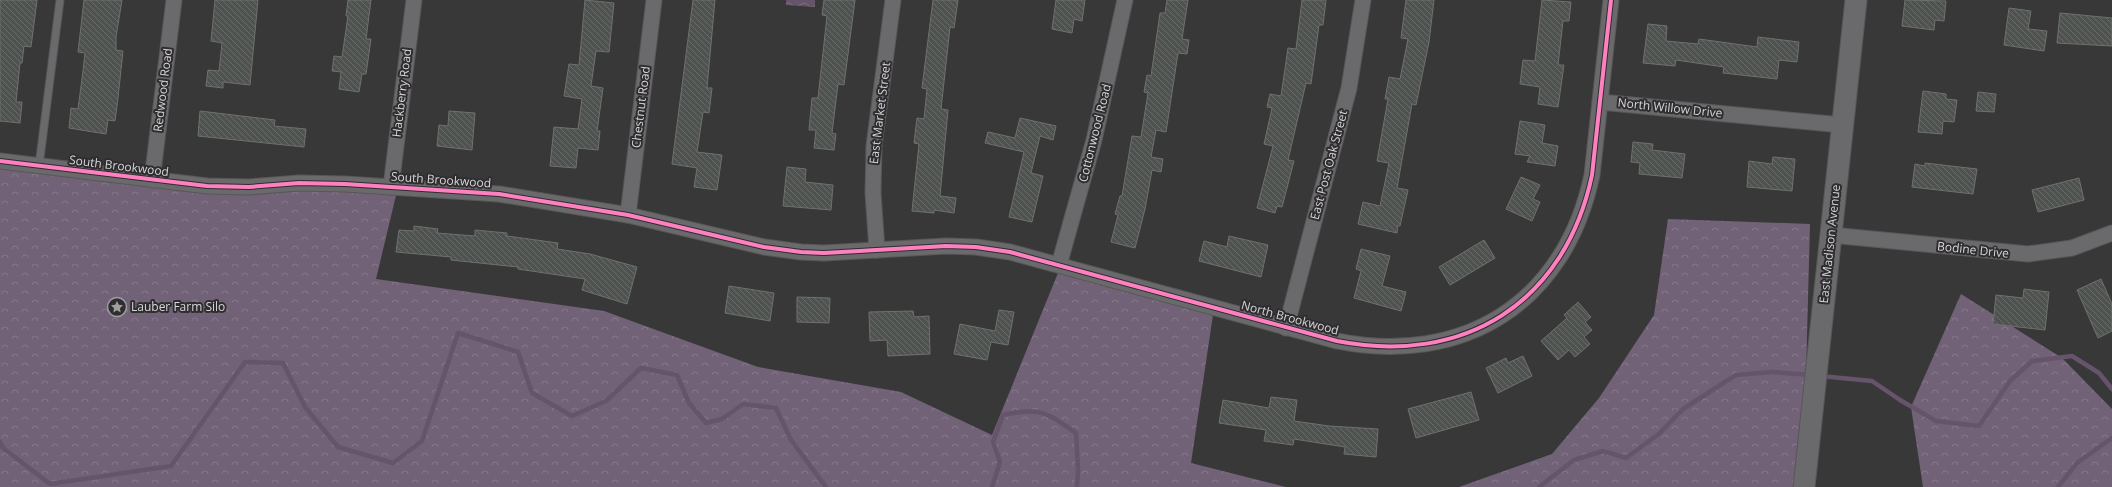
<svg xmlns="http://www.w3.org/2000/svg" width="2112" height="487" font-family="'Open Sans',sans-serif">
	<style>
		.forest { fill: url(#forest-crowns) }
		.water { fill: url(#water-waves) }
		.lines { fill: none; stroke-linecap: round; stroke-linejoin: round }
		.stream { stroke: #66546b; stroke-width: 4.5 }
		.building { fill: url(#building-back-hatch); stroke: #6f7070 }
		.service-casing { stroke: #585758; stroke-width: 9 }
		.minor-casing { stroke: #585758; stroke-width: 17 }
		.secondary-casing { stroke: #585758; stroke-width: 23 }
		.service { stroke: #6a696b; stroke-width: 7 }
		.minor { stroke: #6a696b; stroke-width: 15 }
		.secondary { stroke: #6a696b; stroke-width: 21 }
		.cycleway-casing { stroke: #2f2d30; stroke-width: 6 }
		.cycleway { stroke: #ff80c0; stroke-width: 4 }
		.labels { text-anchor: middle; stroke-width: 4; stroke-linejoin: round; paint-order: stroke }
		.street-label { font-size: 12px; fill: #d7d6d8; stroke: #2f2d30 }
		.poi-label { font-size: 12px; fill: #d7d6d8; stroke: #2f2d30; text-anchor: start }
	</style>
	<defs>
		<pattern id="forest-crowns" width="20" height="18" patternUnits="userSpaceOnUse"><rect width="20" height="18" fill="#726277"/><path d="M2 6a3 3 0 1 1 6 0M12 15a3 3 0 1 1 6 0" fill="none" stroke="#85788a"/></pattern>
		<pattern id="water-waves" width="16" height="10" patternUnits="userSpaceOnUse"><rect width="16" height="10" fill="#66546b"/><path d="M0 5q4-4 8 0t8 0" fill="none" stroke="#7b6c7f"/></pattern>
		<pattern id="building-back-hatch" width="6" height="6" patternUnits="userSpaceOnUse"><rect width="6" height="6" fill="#4f534f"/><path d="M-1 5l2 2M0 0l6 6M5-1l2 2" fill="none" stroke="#686b68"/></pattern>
	</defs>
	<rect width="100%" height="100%" fill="#393839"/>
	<g class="forest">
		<path d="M0 167 249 187H398L376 279 604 311 758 367 901 392 992 435 1058 273 1214 308 1191 463 1286 487H0Z"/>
		<path d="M1668 219 1810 224 1803 487H1459L1552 454 1599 398 1654 315Z"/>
		<path d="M1961 294 2062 358 2112 409V487H1923L1911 407Z"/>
	</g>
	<path class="water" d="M786 0H815V7L786 5Z"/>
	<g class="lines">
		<g class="stream">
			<path d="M1820 376 1872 381 1900 400 1936 421 1979 426 2010 381 2032 361 2072 356 2099 373 2112 389"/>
			<path d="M0 442 3 448 50 484 171 466 245 362 283 363 305 407 338 447 393 463 422 441 458 333 518 352 532 393 572 416 606 401 641 368 677 375 689 403 706 423 722 419 743 404 776 408 791 440 826 487"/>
			<path d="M992 487 1000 462 993 442 1003 415C1040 407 1046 412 1076 433L1078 470 1077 487"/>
			<path d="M1539 487 1574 460 1603 451 1626 458 1660 433 1683 409 1736 375 1772 372 1811 375"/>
			<path d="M2058 487 2077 463 2112 438"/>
		</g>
	</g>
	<g class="building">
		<path d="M0 0H37L31 47 24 46 22 63H20L16 102H22L20 123 0 121Z"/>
		<path d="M84 0H122L116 37V50L123 51 118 98 115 121 108 120 106 134 69 128 71 108 78 109 83 71 85 53 78 52Z"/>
		<path d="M215 0H258L250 85 223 82V88L206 86 208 70 219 71 222 43 211 41Z"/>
		<path d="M348 0H371L366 39H371L366 74H362L359 92 339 89 341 72 332 71 334 56 342 57 348 16H346Z"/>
		<path d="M585 0 614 3 609 52 596 51 591 86 603 88 597 131H600L598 150 578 148 576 168 550 166 554 127 578 129 582 99 564 96 569 64 579 65Z"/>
		<path d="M693 0H715L707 88H712L709 113 703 112 697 152 722 155 717 190 694 187 697 168 672 164Z"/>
		<path d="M824 0H855L844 85 838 84 832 133 836 134 834 150 814 148 816 130H809L812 98H818L827 16 822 15Z"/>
		<path d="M933 0H958L954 28 950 27 941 109 948 110 940 196 956 198 954 213 934 210V213L912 211 919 144 914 143 917 118 924 119 927 89 922 88Z"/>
		<path d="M1056 0H1085L1082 21 1074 19 1072 33 1052 29Z"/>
		<path d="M1167 0H1188L1182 39 1189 40 1187 54 1178 53 1166 132 1156 130 1151 157 1163 159 1161 172 1152 170 1145 209 1135 248 1111 242 1118 215 1115 214 1120 196H1122L1132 136 1141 137 1148 93 1144 92 1147 75 1151 76 1160 13H1165Z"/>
		<path d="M1302 0H1326L1323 25H1319L1311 84 1306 83 1288 160 1294 161 1282 207 1277 206 1275 213 1257 208 1273 146 1264 144 1272 108 1267 107 1270 94 1281 96 1288 48 1296 49Z"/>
		<path d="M1406 0H1434L1429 42 1416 105 1412 104 1397 188 1408 190 1400 226 1398 225 1397 233 1358 224 1363 202 1380 206 1389 163 1377 161 1388 99H1385L1389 77 1400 79 1408 39 1401 38Z"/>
		<path d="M1542 0 1571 2 1569 21H1563L1558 65H1564L1558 107 1538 104 1540 87 1520 84 1523 60 1535 61Z"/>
		<path d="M1905 0 1946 1 1944 21 1935 20 1934 30 1902 26Z"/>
		<path d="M2009 8 2031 11 2028 29 2047 31 2044 51 2004 45Z"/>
		<path d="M2060 13 2112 18V46L2057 43Z"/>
		<path d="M1648 24 1667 26 1666 41 1698 44 1699 39 1757 47 1758 37 1799 42 1797 62 1779 60 1777 79 1723 73 1724 67 1676 60 1675 66 1643 63Z"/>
		<path d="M1923 91 1946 94V99L1957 100 1954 122 1943 121 1942 134 1918 132Z"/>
		<path d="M1978 92 1996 94 1994 112 1976 111Z"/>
		<path d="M200 111 275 120 274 126 306 129 304 147 198 136Z"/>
		<path d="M449 111 475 113 472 150 437 146 439 125 448 126Z"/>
		<path d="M1020 118 1056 126 1053 140 1040 136 1031 173 1043 176 1032 222 1009 217 1024 152 985 143 988 132 1015 138Z"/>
		<path d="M1520 121 1545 125 1542 143 1558 146 1555 166 1527 162 1530 156 1515 154Z"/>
		<path d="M1633 142 1653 144 1652 150 1685 154 1682 178 1639 174 1640 163 1631 162Z"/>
		<path d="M1773 157 1795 159 1792 191 1747 187 1749 161 1772 164Z"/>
		<path d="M1925 163 1977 169 1973 194 1912 187 1915 164 1925 166Z"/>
		<path d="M787 167 806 169 805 182 833 185 831 210 783 206Z"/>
		<path d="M1521 177 1540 185 1533 199 1540 202 1532 221 1506 209Z"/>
		<path d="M2079 178 2084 200 2038 212 2032 190Z"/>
		<path d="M414 226 438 229 437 233 475 236V230L507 233V236L558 243 557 249 590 254 637 267 627 304 582 290 585 279 518 269V267L451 260V257L396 252 399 230 414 231Z"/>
		<path d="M1229 236 1268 245 1261 277 1199 261 1204 241 1227 247Z"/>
		<path d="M1484 240 1495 258 1450 285 1439 267Z"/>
		<path d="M1361 249 1390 256 1382 286 1406 292 1401 311 1354 298 1361 271 1356 269Z"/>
		<path d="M2101 279 2112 304V331L2098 338 2077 290Z"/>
		<path d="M729 286 774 293 770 321 725 313Z"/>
		<path d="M2024 289 2049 292 2045 330 1993 324 1996 295 2023 298Z"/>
		<path d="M797 297 830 298 829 323 797 322Z"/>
		<path d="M1578 302 1591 317 1585 322 1592 330 1584 337 1590 344 1575 357 1569 350 1558 360 1541 341 1567 318 1564 315Z"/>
		<path d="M999 310 1014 312 1008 345 991 342 987 360 954 354 960 324 995 331Z"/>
		<path d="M913 311 914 317 929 316 930 354 888 356 887 340 870 341 869 312Z"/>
		<path d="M1523 356 1532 376 1498 393 1486 368 1506 358 1508 363Z"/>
		<path d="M1471 392 1479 420 1416 438 1408 409Z"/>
		<path d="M1271 397 1297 400 1294 421 1329 426 1378 429 1376 457 1344 454 1345 447 1294 439 1293 445 1264 441 1266 430 1219 423 1223 400 1269 408Z"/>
	</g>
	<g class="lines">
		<defs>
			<path id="service" d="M39 166 60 0"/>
			<g id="minor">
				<path d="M1600 102 1842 125"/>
				<path d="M0 161 207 186 249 187 299 183 345 184 499 194 628 215 764 247 801 252 824 253 946 246 976 247 1010 252 1337 341C1464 366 1565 303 1592 175L1611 0"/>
				<path d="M152 180 174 0"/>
				<path d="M391 187 414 0"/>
				<path d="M628 215 654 0"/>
				<path d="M1831 235 2028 254 2072 248 2112 233"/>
				<path d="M877 250 873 193 874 146 893 0"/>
				<path d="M1059 265 1094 140 1125 0"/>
				<path d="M1286 328 1349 88 1363 0"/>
			</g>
			<path id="secondary" d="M1804 487 1856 0"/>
		</defs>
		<use href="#service" class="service-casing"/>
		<use href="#minor" class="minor-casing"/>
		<use href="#secondary" class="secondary-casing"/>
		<use href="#service" class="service"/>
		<use href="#minor" class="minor"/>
		<use href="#secondary" class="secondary"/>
		<defs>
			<path id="cycleway" d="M0 161 207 186 249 187 299 183 345 184 499 194 628 215 764 247 801 252 824 253 946 246 976 247 1010 252 1337 341C1464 366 1565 303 1592 175L1611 0"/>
		</defs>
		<use href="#cycleway" class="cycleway-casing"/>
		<use href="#cycleway" class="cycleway"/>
	</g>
	<defs>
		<symbol id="sight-ring" viewBox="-11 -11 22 22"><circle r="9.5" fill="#2f2d30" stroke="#a09fa0" stroke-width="1.5"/><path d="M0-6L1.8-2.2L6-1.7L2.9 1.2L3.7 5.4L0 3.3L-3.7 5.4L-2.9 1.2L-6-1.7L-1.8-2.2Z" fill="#a09fa0"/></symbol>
	</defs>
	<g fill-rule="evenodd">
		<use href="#sight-ring" x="106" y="296" width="22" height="22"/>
	</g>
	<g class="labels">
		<g class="street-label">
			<text transform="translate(163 90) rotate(-83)" y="4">Redwood Road</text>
			<text transform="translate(402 93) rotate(-83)" y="4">Hackberry Road</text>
			<text transform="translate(641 107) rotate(-83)" y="4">Chestnut Road</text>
			<text transform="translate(1670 108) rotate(6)" y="4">North Willow Drive</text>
			<text transform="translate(880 113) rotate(-83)" y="4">East Market Street</text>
			<text transform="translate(1095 133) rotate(-76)" y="4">Cottonwood Road</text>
			<text transform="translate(1329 165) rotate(-75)" y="4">East Post Oak Street</text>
			<text transform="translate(119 166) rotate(7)" y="4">South Brookwood</text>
			<text transform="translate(441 180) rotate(4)" y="4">South Brookwood</text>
			<text transform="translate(1830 244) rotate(-84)" y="4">East Madison Avenue</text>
			<text transform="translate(1973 250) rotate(6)" y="4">Bodine Drive</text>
			<text transform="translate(1290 318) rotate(15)" y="4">North Brookwood</text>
		</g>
		<g class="poi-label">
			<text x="131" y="311">Lauber Farm Silo</text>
		</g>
	</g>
</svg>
